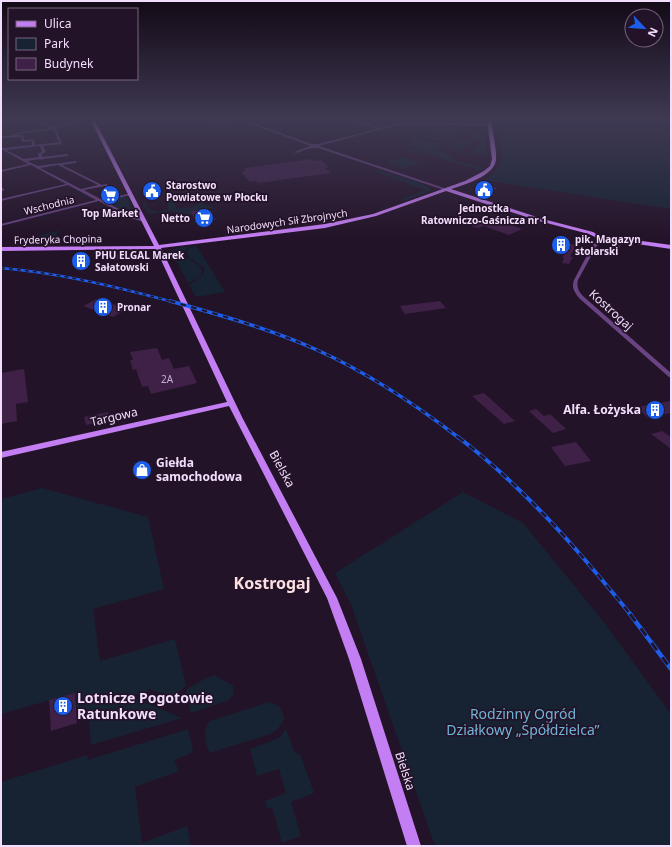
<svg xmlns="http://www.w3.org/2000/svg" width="672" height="847" font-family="'Noto Sans',sans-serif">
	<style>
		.green { fill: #172332 }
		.building { fill: #3f2147 }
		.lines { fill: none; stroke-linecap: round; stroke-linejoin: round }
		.street { fill: #6a4383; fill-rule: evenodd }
		.secondary { fill: #c47ef3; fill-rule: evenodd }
		.rail-far3-casing { stroke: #1c5eea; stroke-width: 2.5 }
		.rail-far2-casing { stroke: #1c5eea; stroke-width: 3.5 }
		.rail-far1-casing { stroke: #1c5eea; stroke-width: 4 }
		.rail-casing { stroke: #1c5eea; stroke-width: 4.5 }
		.rail-far3 { stroke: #231328; stroke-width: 1.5; stroke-dasharray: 4; stroke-linecap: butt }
		.rail-far2 { stroke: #231328; stroke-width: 2; stroke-dasharray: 5.5; stroke-linecap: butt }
		.rail-far1 { stroke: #231328; stroke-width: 2.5; stroke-dasharray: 7; stroke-linecap: butt }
		.rail { stroke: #231328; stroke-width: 3; stroke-dasharray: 9; stroke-linecap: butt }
		.labels { text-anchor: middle; stroke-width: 3.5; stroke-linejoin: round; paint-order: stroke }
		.far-poi-label { font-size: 10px; font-weight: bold; fill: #f3ddfc; stroke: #231328; text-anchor: start }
		.far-street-label { font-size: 10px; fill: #f3ddfc; stroke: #231328 }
		.number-label { font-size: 10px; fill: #c6aecf }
		.street-label { font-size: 12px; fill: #f3ddfc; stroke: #231328 }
		.poi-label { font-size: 12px; font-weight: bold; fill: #f3ddfc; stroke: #231328; text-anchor: end }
		.near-poi-label { font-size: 14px; font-weight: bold; fill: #f3ddfc; stroke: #231328; text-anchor: start }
		.near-park-label { font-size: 14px; fill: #6fb4d6; stroke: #231328 }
		.near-neighbourhood-label { font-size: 16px; font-weight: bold; fill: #fcdfe1; stroke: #231328 }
	</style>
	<rect width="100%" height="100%" fill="#231328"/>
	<g class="green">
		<path d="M221 119 236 122 227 121 210 125C225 131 233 121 246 126L193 131 183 120 193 127 223 121Z"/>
		<path d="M496 119H671L666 123 671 124V209L484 180C512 163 501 147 496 119Z"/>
		<path d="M414 124 412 126H406L412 127 415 124 459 125H457L459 127 458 128 462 129 454 139 428 135 433 133 396 128 394 129 402 131 391 130 389 127Z"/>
		<path d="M484 127 487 155 469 153 483 140 481 142 474 140 460 152H468L467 153 453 150Z"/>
		<path d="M414 134 463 141 455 148 443 145 437 150 449 154H444L449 155 451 158 459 160H455L483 168 470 177 479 170 417 151 411 153 408 151 419 148 411 145 414 143 425 150 415 143 418 140 438 143 431 148V149L439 143 452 145 458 143 418 137 416 139H418L414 142 408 138Z"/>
		<path d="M404 157 421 163 402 168 385 162Z"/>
		<path d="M378 170 418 182 433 190 403 201 400 200 425 190 374 171Z"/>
		<path d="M122 196 128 198 130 205 129 206H131L133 212 129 213H133L132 214 130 215 106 202 108 200Z"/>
		<path d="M169 198 170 200 186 198 187 199 175 201 176 208C187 210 194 206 203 201L205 205 214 208 223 220 213 208 190 211 192 215 185 216V218H182L174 211 149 214 142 203H145L148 209 155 210 156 212 168 210V200Z"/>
		<path d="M59 230 52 241 31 242 30 238Z"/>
		<path d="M196 245 225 292 196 297 189 285 202 276 205 268 189 258 187 253 188 249Z"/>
		<path d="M191 246 186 250 185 256C192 264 207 264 200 277L188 283 171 251 180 247Z"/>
		<path d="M42 488 148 517 164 589 93 609 100 661 175 639 186 686 172 697 149 689 143 697H139L140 695 137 694 134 698 182 718 91 745 88 709 77 712 75 693 1 714V499Z"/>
		<path d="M463 492 523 523 603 621 671 714V846H435L352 607 335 573Z"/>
		<path d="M214 675 233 686 234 694 229 700 191 713 186 695 187 689 203 680Z"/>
		<path d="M269 702 279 706 285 718 277 730 268 735 209 753C206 741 201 731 210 721Z"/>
		<path d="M188 729 193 751 188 755 174 760 179 771 135 787 142 843 187 826 191 846H1V782L87 755 88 760Z"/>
		<path d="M286 729 294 751 301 756 314 793 291 802 301 836 282 843 272 807 267 809 265 801 286 793 279 769 257 776 250 749 279 738Z"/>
	</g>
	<g class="building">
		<path d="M199 119H220L230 123 216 126Z"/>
		<path d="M311 159 313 161 321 160 329 167 325 168 331 173 258 183 256 181 250 182 241 172 246 171 244 168Z"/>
		<path d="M487 185 498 188 487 193 476 189Z"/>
		<path d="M207 209 216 220 197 223 190 211Z"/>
		<path d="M486 219 502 224 505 223 522 229 509 235 484 226 478 228 471 226Z"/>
		<path d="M612 243 621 245 616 256 606 255Z"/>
		<path d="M571 244 576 245 570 257H573L569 264 562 263 564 258H562Z"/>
		<path d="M128 254V258L110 261 113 255Z"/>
		<path d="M78 256H90L85 266H73Z"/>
		<path d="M97 299 104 301 127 309 113 317 83 306Z"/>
		<path d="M440 301 446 308 405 314 400 306Z"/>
		<path d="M157 348 162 360 169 358 174 369 189 366 197 383 151 394 148 386 142 387 136 369 133 370 130 360H133L130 352Z"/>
		<path d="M24 369 28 402 16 404 17 421 1 424V373Z"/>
		<path d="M484 393 515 421 504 424 472 396Z"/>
		<path d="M671 401V413L647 417 637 407Z"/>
		<path d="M536 409 544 416 550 414 566 429 553 433 529 411Z"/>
		<path d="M108 412 110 420 86 425 84 417Z"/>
		<path d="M662 431 671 437V449L651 434Z"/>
		<path d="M576 442 591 461 565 466 551 447Z"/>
		<path d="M75 693 77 723 51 731 49 700Z"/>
	</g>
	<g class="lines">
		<g class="street">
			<path d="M33 119H37L54 127 87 119H93L56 128 62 144 43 146 46 152 42 154V157L67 154H68V156L43 159 41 160 40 159 27 161 38 166 76 161 77 162 75 163 62 165 102 185 106 184 119 191 116 192 105 186 84 190 102 200 131 193V195L104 201 132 216 145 220V222L130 218 99 201 1 226V224L96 200 68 185 1 201V199L66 184 31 165 1 172V170L28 164 1 149V147L4 148 32 145V141L22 142 21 137 1 138V136H9L21 132 51 128ZM53 129 59 142 35 145 34 139 24 140 23 135H15ZM40 146 42 152 38 154 39 157 24 159 6 150ZM58 165 98 185 81 189 40 168Z"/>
			<path d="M237 119H242L311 144H318L377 129 348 119H353L379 128 398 123 413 122 490 124 491 125 490 126 413 124 398 125 318 146H311Z"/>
			<path d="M310 146H319L450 190 447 191 318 148H311L296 153 294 152Z"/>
			<path d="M1 187 4 189V191L1 190Z"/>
			<path d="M602 236 605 237 596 247 578 280C576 287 579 292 584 297L671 373V378L669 377 580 299C575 293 571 288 574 280L592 246Z"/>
		</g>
		<path class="secondary" d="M90 119H94L159 245 325 224 373 214 465 181 484 171 490 166 492 159 487 119H491C492 130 497 150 496 160 494 176 464 185 451 189L543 219 593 232 598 235 671 245V249L597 238 589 234 539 221 446 191 376 216 325 228 161 248 242 417 337 598 361 659 421 846H407L349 659 327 598 229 406 1 458V452L227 402 156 249 1 251V247L154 246Z"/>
		<defs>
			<path id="rail-far3" d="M1 268C60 273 117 287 173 302"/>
			<path id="rail-far2" d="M170 301C220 315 270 329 317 350 368 373 415 404 459 438"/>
			<path id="rail-far1" d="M458 437C524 487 579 551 631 615"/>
			<path id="rail" d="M630 614 671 669"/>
		</defs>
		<use href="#rail-far3" class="rail-far3-casing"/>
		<use href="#rail-far2" class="rail-far2-casing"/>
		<use href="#rail-far1" class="rail-far1-casing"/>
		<use href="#rail" class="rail-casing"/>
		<use href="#rail-far3" class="rail-far3"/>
		<use href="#rail-far2" class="rail-far2"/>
		<use href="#rail-far1" class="rail-far1"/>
		<use href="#rail" class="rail"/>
	</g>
	<linearGradient id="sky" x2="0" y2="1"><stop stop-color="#130a16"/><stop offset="0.5" stop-color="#3f3953"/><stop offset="1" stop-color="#3f3953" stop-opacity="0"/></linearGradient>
	<rect width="672" height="238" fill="url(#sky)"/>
	<defs>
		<symbol id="civic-disc" viewBox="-11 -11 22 22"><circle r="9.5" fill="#1c5eea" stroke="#231328"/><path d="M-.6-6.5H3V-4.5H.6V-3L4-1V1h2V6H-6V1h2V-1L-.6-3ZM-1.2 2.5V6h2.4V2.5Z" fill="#fff"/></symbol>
		<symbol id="supermarket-disc" viewBox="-11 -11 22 22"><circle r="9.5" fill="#1c5eea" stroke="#231328"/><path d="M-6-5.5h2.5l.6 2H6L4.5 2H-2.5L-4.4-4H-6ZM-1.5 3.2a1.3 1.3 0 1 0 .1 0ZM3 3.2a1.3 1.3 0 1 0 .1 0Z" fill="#fff"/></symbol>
		<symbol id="building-disc" viewBox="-11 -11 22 22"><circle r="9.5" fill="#1c5eea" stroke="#231328"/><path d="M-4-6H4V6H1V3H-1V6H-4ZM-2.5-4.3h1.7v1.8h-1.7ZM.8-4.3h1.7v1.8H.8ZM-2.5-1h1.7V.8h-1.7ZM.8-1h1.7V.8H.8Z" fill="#fff"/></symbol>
		<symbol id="shop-disc" viewBox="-11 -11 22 22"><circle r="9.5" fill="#1c5eea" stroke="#231328"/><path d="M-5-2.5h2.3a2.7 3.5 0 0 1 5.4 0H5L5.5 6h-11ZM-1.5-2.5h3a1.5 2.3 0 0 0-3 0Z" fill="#fff"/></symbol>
	</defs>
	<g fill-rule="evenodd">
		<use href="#civic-disc" x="473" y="179" width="22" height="22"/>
		<use href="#civic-disc" x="141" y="180" width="22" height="22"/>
		<use href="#supermarket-disc" x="99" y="184" width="22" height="22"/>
		<use href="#supermarket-disc" x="193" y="207" width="22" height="22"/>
		<use href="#building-disc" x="550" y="234" width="22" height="22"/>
		<use href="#building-disc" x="70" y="250" width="22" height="22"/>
		<use href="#building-disc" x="92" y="296" width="22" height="22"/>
		<use href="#building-disc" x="644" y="399" width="22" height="22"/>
		<use href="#shop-disc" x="131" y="459" width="22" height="22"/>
		<use href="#building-disc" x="52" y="695" width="22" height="22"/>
	</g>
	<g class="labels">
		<g class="far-poi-label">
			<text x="166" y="189">Starostwo<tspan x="166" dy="12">Powiatowe w Płocku</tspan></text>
			<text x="484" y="212" text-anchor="middle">Jednostka<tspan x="484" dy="12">Ratowniczo-Gaśnicza nr 1</tspan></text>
			<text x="110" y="217" text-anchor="middle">Top Market</text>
			<text x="190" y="222" text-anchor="end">Netto</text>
			<text x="575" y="243">pik. Magazyn<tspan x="575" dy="12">stolarski</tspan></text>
			<text x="95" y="259">PHU ELGAL Marek<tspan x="95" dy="12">Sałatowski</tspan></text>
			<text x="117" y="311">Pronar</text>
		</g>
		<g class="far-street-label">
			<text transform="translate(49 205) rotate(-14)" y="4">Wschodnia</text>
			<text transform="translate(287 221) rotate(-8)" y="4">Narodowych Sił Zbrojnych</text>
			<text transform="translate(58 239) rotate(-1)" y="4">Fryderyka Chopina</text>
		</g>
		<g class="number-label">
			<text x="167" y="383">2A</text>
		</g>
		<g class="street-label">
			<text transform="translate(611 310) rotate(42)" y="4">Kostrogaj</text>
			<text transform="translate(114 417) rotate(-13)" y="4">Targowa</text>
			<text transform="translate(282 469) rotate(61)" y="4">Bielska</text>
			<text transform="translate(405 771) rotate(72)" y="4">Bielska</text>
		</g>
		<g class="poi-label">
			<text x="641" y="414">Alfa. Łożyska</text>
			<text x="156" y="467" text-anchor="start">Giełda<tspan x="156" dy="14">samochodowa</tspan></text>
		</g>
		<g class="near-poi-label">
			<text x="77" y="703">Lotnicze Pogotowie<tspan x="77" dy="16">Ratunkowe</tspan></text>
		</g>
		<g class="near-park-label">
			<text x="523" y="719">Rodzinny Ogród<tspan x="523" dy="16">Działkowy „Spółdzielca”</tspan></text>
		</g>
		<g class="near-neighbourhood-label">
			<text x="272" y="589">Kostrogaj</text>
		</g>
	</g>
	<rect width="672" height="847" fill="none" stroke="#f3ddfc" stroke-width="4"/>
	<rect x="8" y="8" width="130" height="72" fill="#231328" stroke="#76647d"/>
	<rect x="16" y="21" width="20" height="6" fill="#c47ef3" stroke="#76647d"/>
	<text x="44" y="28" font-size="12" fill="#f3ddfc">Ulica</text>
	<rect x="16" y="38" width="20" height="12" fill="#172332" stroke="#76647d"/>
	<text x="44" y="48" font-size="12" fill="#f3ddfc">Park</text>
	<rect x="16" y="58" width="20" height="12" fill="#3f2147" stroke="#76647d"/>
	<text x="44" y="68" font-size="12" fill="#f3ddfc">Budynek</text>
	<g transform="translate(644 28) rotate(116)"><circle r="19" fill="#231328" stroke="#76647d"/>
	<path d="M0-3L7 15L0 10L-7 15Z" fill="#1c5eea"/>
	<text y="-6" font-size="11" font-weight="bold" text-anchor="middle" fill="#f3ddfc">N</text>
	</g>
</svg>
